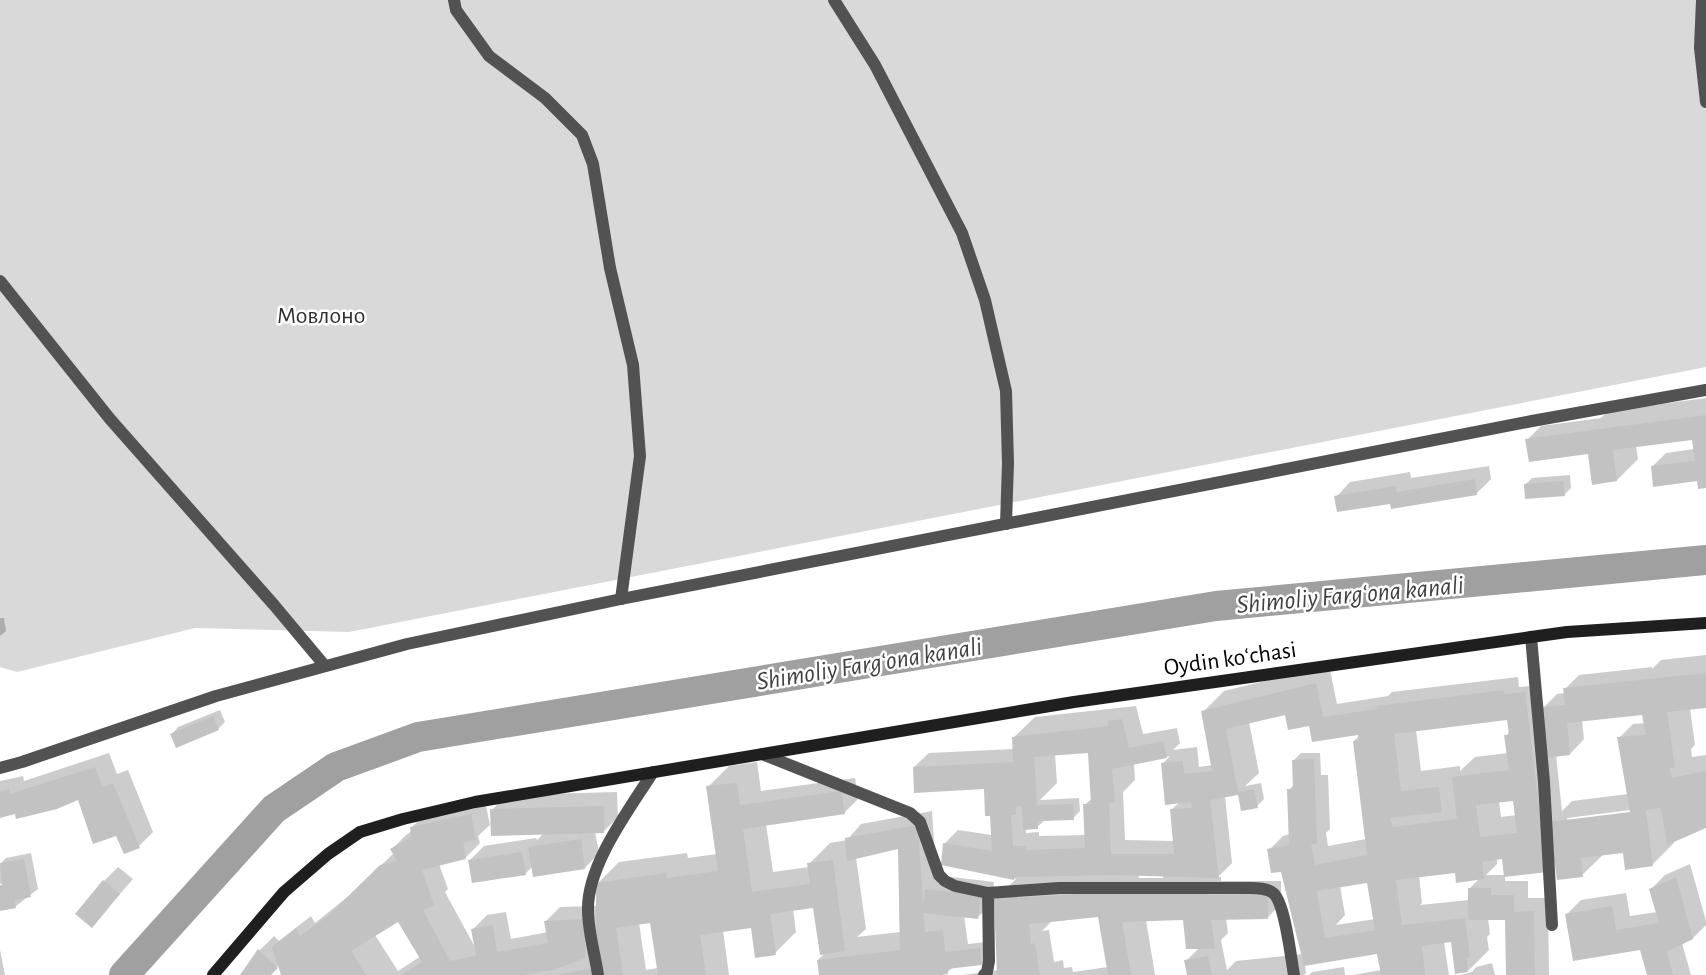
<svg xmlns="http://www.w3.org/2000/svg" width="1706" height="975" font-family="'Alegreya Sans',sans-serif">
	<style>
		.green { fill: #d9d9d9 }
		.shadow { fill: #0003; fill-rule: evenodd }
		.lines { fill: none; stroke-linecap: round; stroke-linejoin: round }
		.canal { stroke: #a0a0a0; stroke-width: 30 }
		.building { fill: #c2c2c2; fill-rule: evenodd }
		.lane { stroke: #525252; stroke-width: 12 }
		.street { stroke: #525252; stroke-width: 12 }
		.secondary { stroke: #1f1f1f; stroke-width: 12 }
		.labels { text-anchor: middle; stroke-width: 5; stroke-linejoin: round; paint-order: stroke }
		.park-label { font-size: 24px; fill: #303030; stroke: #fff }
		.street-label { font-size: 24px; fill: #000; stroke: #fff }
		.water-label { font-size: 26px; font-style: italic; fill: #414141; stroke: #fff }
	</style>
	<rect width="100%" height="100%" fill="#fff"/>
	<path class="green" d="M0 0H1706V367L349 632 195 628 17 672 0 667Z"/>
	<g class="shadow">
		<path d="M1706 398V486L1699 480 1652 467 1666 453 1694 449 1693 438 1636 446 1638 459 1617 480 1590 452 1527 440 1541 426 1601 418 1608 411Z"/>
		<path d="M1489 466 1491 479 1477 493 1391 502 1336 497 1350 482 1410 472 1411 478Z"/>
		<path d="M1570 475 1571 488 1564 495 1525 485 1532 478Z"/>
		<path d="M0 618H4L6 631 0 636Z"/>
		<path d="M1706 655V707L1690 708 1695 745 1691 749 1692 757 1706 755V826L1673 840 1674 843 1653 864 1624 851 1604 854 1582 875 1556 861 1546 870 1505 875V881H1528V898H1548L1549 975H1507L1506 919H1488L1490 934 1487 937 1489 950 1468 971 1453 941 1444 942 1449 975H1353L1381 970 1378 952 1305 965 1306 973 1304 975H1189L1186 961 1199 948 1184 919 1146 920 1155 975H963L999 970 995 899 1016 879 943 864 944 844 958 830 992 835V815L986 788 914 767 929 753 1014 749 1013 738 1035 717 1136 706 1143 734 1177 728 1180 743 1173 750 1197 747 1199 767 1213 765 1203 712 1224 691 1322 667 1330 670 1337 704 1388 696 1392 692 1518 677 1519 687 1531 686 1543 708 1557 694 1565 693V689L1579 675 1652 667V669L1661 660ZM1286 713 1310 723 1362 733 1354 741 1366 839 1328 846 1326 833 1330 829 1328 775H1321L1320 753H1301L1294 760V784L1289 790 1290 834 1283 836 1269 850 1282 872 1298 941 1304 940 1303 954 1236 961 1227 970 1221 940 1228 933 1226 918H1267L1281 904V881H1221V877H1218L1232 863 1225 796 1239 792 1257 806 1264 799 1261 783 1245 786 1259 773 1249 722ZM1643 713 1645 723 1633 724 1619 738 1628 794 1572 801 1562 811 1556 755 1570 754 1584 739 1582 720ZM1509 719 1510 731 1506 736 1508 753 1475 757 1460 771V766L1421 771 1416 730ZM1090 752 1093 797 1085 805 1086 835 1039 836V832L1026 833V828L1037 827 1044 821 1073 818 1080 811 1079 798 1040 800 1057 783 1055 754ZM1170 756 1162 764 1180 802 1172 809 1174 841 1125 840 1123 792 1135 780 1134 763ZM1515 799 1517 815 1501 817 1499 801ZM1631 810V813L1568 821 1567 818ZM1497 858H1504L1506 875H1486L1497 864ZM1457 871 1480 878 1469 889V900L1420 905 1422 903 1419 875ZM1138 874 1163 875V878H1139ZM1368 881 1375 919 1336 925 1345 915 1340 886ZM1100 916 1108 967 1073 972 1072 967 1064 968 1063 960 1054 962 1049 930 1042 931 1051 922Z"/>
		<path d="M220 710 225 722 218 729 172 734 178 727Z"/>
		<path d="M109 753 117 774 128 770 153 832 139 846 116 834 79 798 0 816V781L23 776 24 781Z"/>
		<path d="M757 762 761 791 855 778 858 799 844 813 766 824 773 872 809 867V864L830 843 847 840 861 824 932 811 936 873 943 876 994 882 992 903 978 917 964 916 968 944 986 942 988 957 982 963 953 967 947 973 929 975H820L818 960 826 952 814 906 793 909 796 932 775 953 753 926 723 930 729 975H283L279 964 270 975H242L260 950 274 936 279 941 311 916 315 923 351 894 394 853 392 849 406 835 412 831V827L426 813 485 801 490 825 478 836 480 843 465 858 439 864 448 889 445 892 476 949 473 929 487 915 506 912 511 939 548 932 546 921 560 907 597 906 598 883 619 862 687 853 688 858 717 854 708 787 729 766ZM899 847 901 893 899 896 900 932 857 937 866 929 856 857ZM398 920 421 956 398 971 375 935ZM651 921 658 968 646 970 639 923Z"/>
		<path d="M617 792 618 817 604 831 595 832 599 853 585 868 533 866 526 873 473 882 470 860 484 846 536 838 537 840 544 833 492 810 506 795Z"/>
		<path d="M31 853 38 889 16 906 0 909V887L19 880 0 884V864L6 858Z"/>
		<path d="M1690 864 1706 921V925L1693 938 1682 943 1691 975H1648L1641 948 1567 914 1581 900 1626 893 1630 916 1657 912 1651 889 1665 875Z"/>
		<path d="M118 867 133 879 92 926 104 881Z"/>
		<path d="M0 950 5 975H0Z"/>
		<path d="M1492 963 1495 975H1461L1472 972 1476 967Z"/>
		<path d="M1344 967 1345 975H1309L1312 972Z"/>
	</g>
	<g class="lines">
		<path class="canal" d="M124 975 274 809 336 767 418 737 1216 606 1706 560"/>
	</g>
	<g class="building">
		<path d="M1706 415V488L1698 489 1697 481 1653 487 1651 466 1695 461 1692 440 1613 450 1617 481 1592 485 1588 454 1529 462 1525 439Z"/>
		<path d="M1475 479 1477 495 1391 509 1390 504 1337 512 1334 496 1396 486 1397 492Z"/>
		<path d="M1563 481 1565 496 1525 499 1524 484Z"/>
		<path d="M1706 673V708L1667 712 1675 768H1670L1672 778 1706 771V828L1667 845 1661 808 1646 810 1653 866 1625 870 1623 853 1581 858 1583 877 1557 880 1549 822 1630 812 1617 737 1646 735 1642 715 1567 723 1570 755 1546 758 1541 707 1565 705 1563 688Z"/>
		<path d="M1316 683 1323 717 1377 709 1376 706 1504 690V694L1525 692 1547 872 1504 877 1502 859 1482 862 1484 879 1456 883 1455 873 1396 880 1402 925 1465 918 1470 957H1467L1468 972 1455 974 1451 942 1422 946 1425 975H1381L1377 954 1304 966 1281 872 1271 873 1267 849 1289 845 1287 789H1293L1292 760 1314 759 1317 844H1311L1315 865 1367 855 1353 741 1359 740 1358 735 1312 742 1309 726 1288 730 1285 715 1226 729 1238 792 1254 789 1258 808 1241 811 1238 795 1210 800 1219 878 1112 875 1014 877V880L941 865 943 843 992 851 990 816H985L984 789 914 793 913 767 1013 762 1012 737 1108 726V721L1122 719 1129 748 1163 741 1167 758 1112 769 1115 803H1109L1111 854H1174L1170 809 1192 808 1191 802 1165 805 1161 763 1183 761 1184 774 1212 771 1201 711ZM1507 720 1509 735H1504L1509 770 1452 777 1457 819 1392 827 1390 818 1442 812 1439 787 1401 791 1394 734ZM1088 753 1091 804H1083L1085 848 1025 850 1026 846H1013L1011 815H1016V807L1022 806 1023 830 1038 829V821L1074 820 1073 804 1037 805 1034 757ZM1513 801 1517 833 1480 837 1476 805ZM1367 883 1375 930 1325 938 1317 891Z"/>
		<path d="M213 716 219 730 176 748 170 734Z"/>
		<path d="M95 767 103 787 113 783 140 848 124 854 116 836 93 844 78 800 57 809 16 819 15 814 0 818V791L9 789 10 794Z"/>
		<path d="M737 783 740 805 841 791 845 814 743 829 752 892 810 884 807 863 833 860 845 951 820 955 813 908 770 914 776 955 755 958 751 928 700 935 706 975H658L650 923 616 928 623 975H601L596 934V883L666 873 667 878 718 871 706 786Z"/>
		<path d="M604 806V833L491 836 490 809Z"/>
		<path d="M471 814 476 840 463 843 466 859 422 870 434 905 423 910 450 961 476 956 471 929 493 925 497 952 548 943 544 921 585 919V958L553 970 524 975H401L422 962 398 922 351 951 366 975H281L272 947 296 928 300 936 329 915 380 865 397 861 390 849 411 837 410 827Z"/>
		<path d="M918 825 923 907 925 889 981 895 978 919 923 913 925 932 943 930 945 952 980 948 982 965 947 969 948 974 941 975H819L817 960 900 950 898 849 847 861 845 838Z"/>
		<path d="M581 839 585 869 533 877 528 847Z"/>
		<path d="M522 852 526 875 472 883 468 860Z"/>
		<path d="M24 859 31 897 15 900 16 908 0 911V885H2L0 863Z"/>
		<path d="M1676 877 1693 939 1667 952 1673 975H1647L1640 950 1573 961 1565 914 1612 906 1616 930 1659 923 1649 889Z"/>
		<path d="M103 880 120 894 92 928 75 914Z"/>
		<path d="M1468 888H1491V895H1514V912L1534 911 1535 975H1506L1505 920H1468Z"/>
		<path d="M1207 891V895L1268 894V919L1211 920 1215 949H1186L1183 920 1122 922 1131 975H1108L1098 917 1029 924 1031 944 1035 943 1040 975H997L994 899 1117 892Z"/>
		<path d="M258 949 278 968 271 975H240Z"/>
		<path d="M1208 956 1212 975H1187L1184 960Z"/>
		<path d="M591 969 592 975H560V974Z"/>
	</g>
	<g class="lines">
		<g class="lane">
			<path d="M454 0 456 10 489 56 545 98 582 135 593 164 610 268 633 365 640 456 621 599"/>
			<path d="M834 0 875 65 962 233 985 300 1006 391 1008 463 1006 524"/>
			<path d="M0 281 110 419 274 605 325 666"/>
		</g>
		<g class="street">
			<path d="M1702 0 1700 48 1706 102"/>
			<path d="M1531 637 1544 782 1552 925"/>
			<path d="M762 754 910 813 920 822 939 875 945 881 955 886 988 893 1059 888H1250C1257 888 1267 888 1273 893 1285 902 1291 959 1294 975"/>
			<path d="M0 768 22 762 216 696 407 644 621 599 1532 421 1706 390"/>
			<path d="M598 975C595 954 588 932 588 910 587 865 629 810 653 772"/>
			<path d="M984 975 987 972 989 961 988 893"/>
		</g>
		<path class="secondary" d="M213 975 284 892 328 854 360 832 403 819 475 802 1074 702 1531 637 1567 632 1706 623"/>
	</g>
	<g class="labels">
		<g class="park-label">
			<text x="321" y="323">Мовлоно</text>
		</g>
		<g class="street-label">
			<text transform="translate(1230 658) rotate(-8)" y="8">Oydin koʻchasi</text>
		</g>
		<g class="water-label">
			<text transform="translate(1350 594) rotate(-5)" y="9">Shimoliy Fargʻona kanali</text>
			<text transform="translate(869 663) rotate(-9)" y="9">Shimoliy Fargʻona kanali</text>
		</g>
	</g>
</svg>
